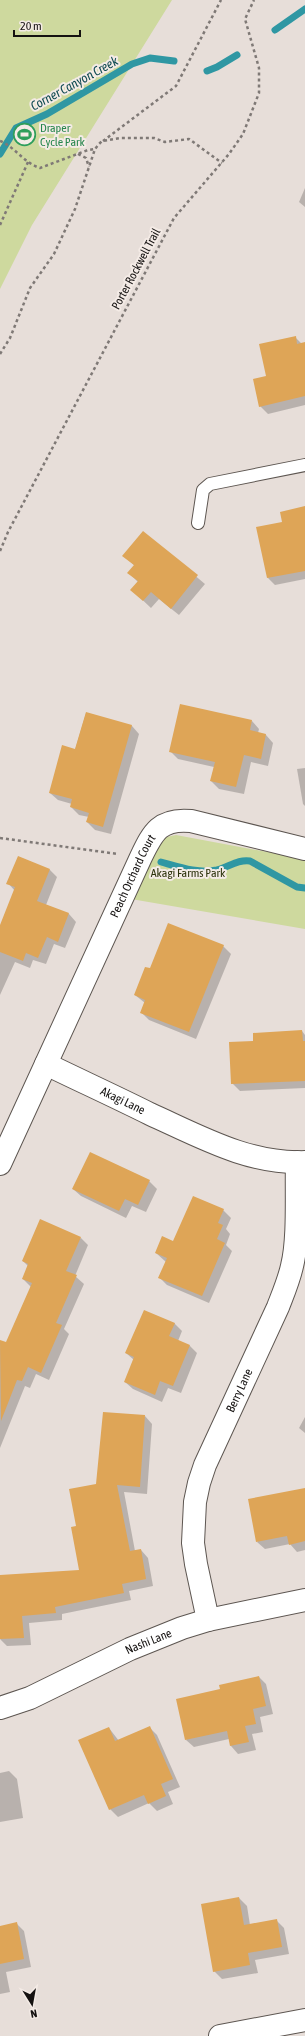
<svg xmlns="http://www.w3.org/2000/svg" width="305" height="2036" font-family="'Asap Condensed',sans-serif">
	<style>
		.green { fill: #ced99e }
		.shadow { fill: #0003 }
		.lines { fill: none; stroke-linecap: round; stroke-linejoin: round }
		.stream { stroke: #2f97a3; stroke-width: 7 }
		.building { fill: #dea557 }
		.service-casing { stroke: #5d5651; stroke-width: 14 }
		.minor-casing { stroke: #5d5651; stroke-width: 24 }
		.tertiary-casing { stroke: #5d5651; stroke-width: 24 }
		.path { stroke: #7f7976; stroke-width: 2.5; stroke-dasharray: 3 3; stroke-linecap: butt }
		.service { stroke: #fff; stroke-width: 12 }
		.minor { stroke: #fff; stroke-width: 22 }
		.tertiary { stroke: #fff; stroke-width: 22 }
		.labels { text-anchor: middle; stroke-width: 4; stroke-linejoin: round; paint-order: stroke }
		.leisure-label { font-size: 12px; fill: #27864d; stroke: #f4ebe6; text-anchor: start }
		.street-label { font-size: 12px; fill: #151211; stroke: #f4ebe6 }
		.park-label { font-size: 12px; fill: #2d330c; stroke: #f4ebe6 }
		.water-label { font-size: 13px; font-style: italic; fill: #0d4950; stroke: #f4ebe6 }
	</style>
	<rect width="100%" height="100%" fill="#e7ded9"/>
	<g class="green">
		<path d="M0 0H172L32 225 0 289Z"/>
		<path d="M176 835 305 859V929L131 899 162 838Z"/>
	</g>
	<g class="shadow">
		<path d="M305 188V207L299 202Z"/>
		<path d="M295 337 302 344 305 343V405L268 414 260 406 268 377Z"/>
		<path d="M305 508V579L275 585 268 578 258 528 283 523Z"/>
		<path d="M143 532 205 584 179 615 159 599 151 608 132 590 138 582 129 573 135 566 124 556Z"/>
		<path d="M86 713 132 726 139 734 111 834 95 830 87 822 89 817 79 815 71 807 72 804 58 800 50 793 75 750Z"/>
		<path d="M252 721 259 729 258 733 266 735 273 743 268 766 251 762 244 794 219 789 211 781 214 767 178 759 170 751Z"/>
		<path d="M305 768V806L303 804 297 769Z"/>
		<path d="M19 857 50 870 57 877 46 905 69 914 76 922 65 948 54 944 46 964 33 960 30 968 15 962 0 995V927L15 891 8 883Z"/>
		<path d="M223 946 231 954 196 1039 149 1020 141 1012 145 1003 135 995 150 970Z"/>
		<path d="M302 1031 305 1035V1088L240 1091 232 1083 254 1042Z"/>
		<path d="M149 1181 157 1189 146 1212 132 1206 126 1218 81 1196 73 1189Z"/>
		<path d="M223 1210 231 1218 226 1229 230 1234 226 1245 232 1251 209 1303 167 1285 160 1278 166 1262 156 1253Z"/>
		<path d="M81 1238 88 1245 75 1276 84 1284 64 1329 69 1334 49 1380 36 1374 30 1388 25 1386 0 1448V1341L7 1344 31 1287 23 1279 28 1266 23 1261Z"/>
		<path d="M174 1323 182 1331 178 1341 190 1346 197 1353 181 1393 168 1388 162 1402 133 1389 125 1382 134 1360 126 1353Z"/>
		<path d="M145 1416 152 1424 147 1494 124 1492 135 1551 141 1550 148 1558 153 1586 129 1591 131 1600 62 1614V1620L29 1623 31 1645 7 1646 0 1639V1576L81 1571 77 1527 97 1485Z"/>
		<path d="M305 1417V1433L299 1428Z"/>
		<path d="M305 1489V1550L297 1552 290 1544 265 1549 257 1542Z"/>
		<path d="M259 1677 266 1684 273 1714 260 1717 263 1732 252 1734 256 1750 238 1754 231 1746 229 1739 194 1747 186 1740 221 1690Z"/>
		<path d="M149 1727 157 1735 180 1787 168 1792 173 1804 157 1811 149 1803 118 1817 110 1809 109 1728 119 1741Z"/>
		<path d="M9 1771 17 1779 23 1818 0 1822V1773Z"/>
		<path d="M239 1898 247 1906 250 1925 276 1920 284 1928 289 1954 255 1960 258 1973 222 1979 214 1971Z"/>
		<path d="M17 1924 24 1931 31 1967 6 1972 10 1992 0 1994V1927Z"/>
	</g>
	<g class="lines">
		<g class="stream">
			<path d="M275 30 305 9"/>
			<path d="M207 71 217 67 237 55"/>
			<path d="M0 154 16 128 47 114 132 64 150 58 174 61"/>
			<path d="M161 862C179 867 199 874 217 870 229 867 238 859 250 861L297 887 305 888"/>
		</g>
	</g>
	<g class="building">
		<path d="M296 336 297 344 305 342V396L259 407 253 379 266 376 259 344Z"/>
		<path d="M305 506V571L267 578 256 527 282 522 280 512Z"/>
		<path d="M143 531 198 575 171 609 151 592 143 601 130 590 138 581 127 573 134 565 122 556Z"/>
		<path d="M180 704 252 720 250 730 266 734 261 759 244 755 236 787 210 781 215 762 169 752Z"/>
		<path d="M86 712 132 725 103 827 86 822 89 813 70 807 72 799 49 793 62 745 75 749Z"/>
		<path d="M18 856 50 869 37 901 69 913 58 942 47 937 38 958 26 953 23 961 0 952V925L15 887 6 884Z"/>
		<path d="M168 923 224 945 189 1032 140 1013 145 1000 134 995 145 967 150 968Z"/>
		<path d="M302 1030 303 1041H305V1081L231 1084 229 1042 253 1041V1033Z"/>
		<path d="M90 1152 150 1180 138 1205 125 1199 119 1211 72 1189Z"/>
		<path d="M193 1196 224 1209 218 1223 223 1225 217 1239 225 1243 202 1296 158 1278 167 1258 155 1253 162 1236 173 1241Z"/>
		<path d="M40 1219 81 1237 66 1271 77 1275 56 1323 62 1325 41 1373 28 1367 22 1381 17 1380 1 1421 0 1340 6 1342 32 1283 22 1279 28 1264 22 1261Z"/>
		<path d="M144 1310 175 1323 169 1336 190 1345 173 1386 160 1381 155 1395 124 1382 134 1357 125 1353Z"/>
		<path d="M103 1412 145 1415 140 1487 117 1485 130 1551 141 1549 146 1579 122 1584 124 1593 55 1607 56 1613 22 1616 24 1638 0 1639V1575L79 1570 71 1527 76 1526 69 1489 96 1484Z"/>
		<path d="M305 1488V1541L289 1545 287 1536 256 1542 248 1499Z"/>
		<path d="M259 1676 266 1706 253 1709 256 1724 245 1726 249 1742 230 1746 227 1731 185 1740 176 1699 220 1689 219 1685Z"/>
		<path d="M150 1726 173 1779 161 1784 166 1796 148 1804 144 1795 109 1810 78 1740 109 1727 115 1741Z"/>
		<path d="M239 1897 244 1925 277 1919 282 1947 248 1953 250 1965 213 1972 201 1904Z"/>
		<path d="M17 1922 24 1959 0 1964V1926Z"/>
	</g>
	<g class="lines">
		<defs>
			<path id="service" d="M198 523 203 490 210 484 305 465"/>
			<g id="minor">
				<path id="s1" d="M46 1064C81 1081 116 1097 150 1114 199 1136 250 1165 305 1162"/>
				<path id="s2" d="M0 1164 141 857C153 832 160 818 191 821L305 849"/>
				<path id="s3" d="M208 1620 196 1564 193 1543 195 1502 199 1483 205 1465 278 1307C283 1294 289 1280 292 1266 299 1238 296 1192 297 1162"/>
				<path id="s4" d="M0 1708 30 1698 130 1649 182 1628 208 1620 305 1600"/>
			</g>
			<path id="tertiary" d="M220 2036 305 2020"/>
		</defs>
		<use href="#service" class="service-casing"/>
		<use href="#minor" class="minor-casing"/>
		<use href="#tertiary" class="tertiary-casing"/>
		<g class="path">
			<path d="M0 141C15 147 24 163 40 168L88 150 95 149"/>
			<path d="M103 141 176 86 221 0"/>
			<path d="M78 154 86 158 89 167"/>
			<path d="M0 225 28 162"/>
			<path d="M0 354 10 338 30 288 54 254 75 209 95 149 99 144 102 141 120 138H154L165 142 189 139 222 163"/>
			<path d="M0 551 8 532 174 218 229 154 243 134 259 93V68L245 19 254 0"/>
			<path d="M0 838 118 854"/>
		</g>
		<use href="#service" class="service"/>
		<use href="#minor" class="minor"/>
		<use href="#tertiary" class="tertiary"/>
	</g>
	<defs>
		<symbol id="stadium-ring" viewBox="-11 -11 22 22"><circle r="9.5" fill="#f4ebe6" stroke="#2e9e5b" stroke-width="1.5"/><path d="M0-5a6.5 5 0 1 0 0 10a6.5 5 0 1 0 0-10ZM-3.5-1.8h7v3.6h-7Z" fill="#2e9e5b"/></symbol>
	</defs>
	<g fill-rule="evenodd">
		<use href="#stadium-ring" x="12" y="122" width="25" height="25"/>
	</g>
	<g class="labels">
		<g class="leisure-label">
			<text x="40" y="132">Draper<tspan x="40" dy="14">Cycle Park</tspan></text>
		</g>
		<g class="street-label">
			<text transform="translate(136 269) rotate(-62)" y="4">Porter Rockwell Trail</text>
			<text dy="4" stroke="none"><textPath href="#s2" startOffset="317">Peach Orchard Court</textPath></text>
			<text dy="4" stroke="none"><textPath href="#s1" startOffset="85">Akagi Lane</textPath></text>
			<text dy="4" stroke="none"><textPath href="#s3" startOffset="240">Berry Lane</textPath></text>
			<text dy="4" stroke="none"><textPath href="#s4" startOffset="163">Nashi Lane</textPath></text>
		</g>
		<g class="park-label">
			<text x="188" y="877">Akagi Farms Park</text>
		</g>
		<g class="water-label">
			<text transform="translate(74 83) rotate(-29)" y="5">Corner Canyon Creek</text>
		</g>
	</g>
	<g transform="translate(32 2004) rotate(169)" stroke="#f4ebe6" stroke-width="3" paint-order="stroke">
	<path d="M0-3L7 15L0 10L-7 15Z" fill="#151211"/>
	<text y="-6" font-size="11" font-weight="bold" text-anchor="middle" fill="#151211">N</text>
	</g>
	<path d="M14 30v6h66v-6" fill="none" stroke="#151211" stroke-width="2"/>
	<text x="20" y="30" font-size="12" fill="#151211" stroke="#f4ebe6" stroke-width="3" paint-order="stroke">20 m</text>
</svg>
